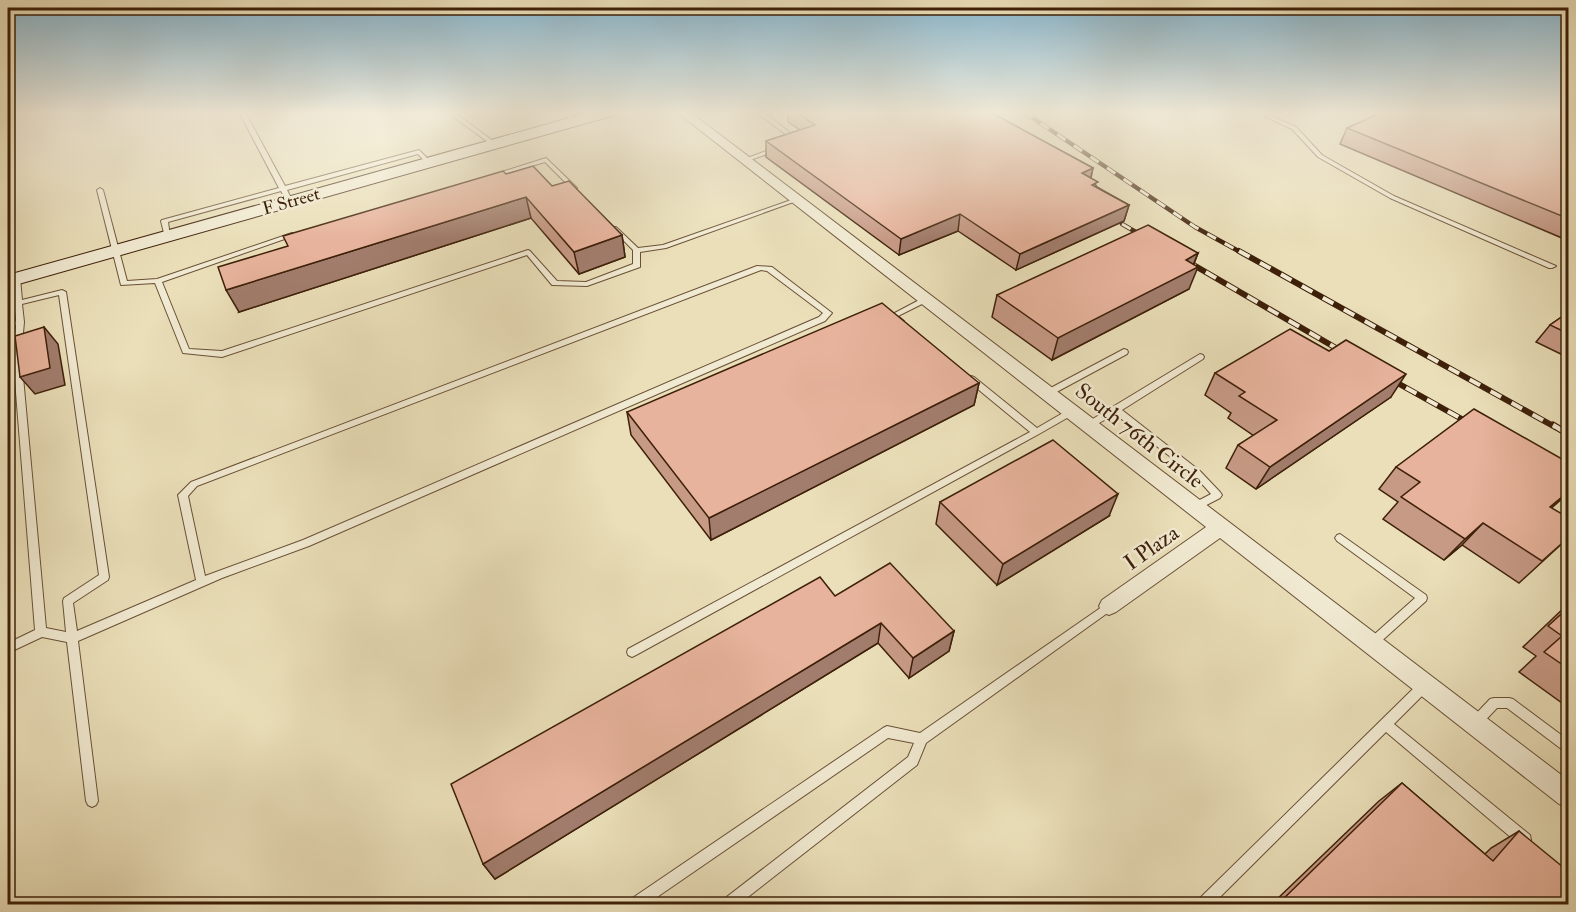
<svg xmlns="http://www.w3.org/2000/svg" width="1576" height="912" font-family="'IM FELL Double Pica',serif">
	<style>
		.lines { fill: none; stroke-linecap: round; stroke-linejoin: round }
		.lane-casing { stroke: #695035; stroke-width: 2 }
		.street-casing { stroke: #695035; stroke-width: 2 }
		.secondary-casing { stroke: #3e2009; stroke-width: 2 }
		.lane { fill: #f1ead2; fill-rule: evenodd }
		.street { fill: #f1ead2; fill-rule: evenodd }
		.secondary { fill: #f1ead2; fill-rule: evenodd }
		.rail-far2-casing { stroke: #3e2009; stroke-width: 4.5 }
		.rail-far1-casing { stroke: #3e2009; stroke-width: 6 }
		.rail-casing { stroke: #3e2009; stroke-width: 7 }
		.rail-far2 { stroke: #f1ead2; stroke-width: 3; stroke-dasharray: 10; stroke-linecap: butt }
		.rail-far1 { stroke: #f1ead2; stroke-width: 4; stroke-dasharray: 12; stroke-linecap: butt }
		.rail { stroke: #f1ead2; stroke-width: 4.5; stroke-dasharray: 14; stroke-linecap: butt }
		.wall { fill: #c79a86; stroke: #3e2009; stroke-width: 1.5 }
		.shaded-wall { fill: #a27d6d; stroke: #3e2009; stroke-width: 1.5 }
		.building { fill: #e7b39c; stroke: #3e2009; stroke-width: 1.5 }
		.labels { text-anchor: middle; stroke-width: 5; stroke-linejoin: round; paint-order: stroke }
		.far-street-label { font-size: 18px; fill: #3e2009; stroke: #f1ead2 }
		.street-label { font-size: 22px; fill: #3e2009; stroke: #f1ead2 }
	</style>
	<rect width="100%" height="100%" fill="#eadfb9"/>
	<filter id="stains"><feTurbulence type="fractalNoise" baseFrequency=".00333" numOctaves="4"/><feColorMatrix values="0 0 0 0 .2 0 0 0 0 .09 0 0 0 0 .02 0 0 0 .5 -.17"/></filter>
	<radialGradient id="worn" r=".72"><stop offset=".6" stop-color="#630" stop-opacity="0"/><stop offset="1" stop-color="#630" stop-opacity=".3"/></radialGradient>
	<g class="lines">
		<defs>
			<g id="lane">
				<path d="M239 112H245L285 186 419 150 432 163 427 164 418 154 287 190 293 202 292 203H288L281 191 168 222 170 236 169 237H165L161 221 162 220 279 188Z"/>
				<path d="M447 112H454L497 144 492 145Z"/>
				<path d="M562 112H568L578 122 573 123Z"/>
				<path d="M756 112H763L801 141 796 142Z"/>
				<path d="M1255 112H1263L1296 127 1322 155 1394 196 1556 266 1552 268H1549L1390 198 1318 157 1292 129Z"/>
				<path d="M777 147 780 149 779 150 747 161 742 160Z"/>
				<path d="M546 158 577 188V190H573L545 162 495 177 492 175Z"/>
				<path d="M100 188 103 190 127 281 157 279 292 233H296V235L162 282 189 349 222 351 528 250 530 251 557 281 586 282 633 264V250L612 229V227H616L638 248 663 245 794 199 799 200 666 248 640 252V267L587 286 552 285 527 255 222 357 183 353 155 283 121 285 97 190Z"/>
				<path d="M757 266 772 267 832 313 825 321 309 546 222 578 78 641 98 801 96 805 92 807 88 805 86 801 67 642 42 637 8 653V643L35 630 13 355 16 325 8 327V323L16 321 12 278 13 276H16L20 278 22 300 62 290 66 292 109 577 108 580 73 603 77 631 196 580 178 495 191 482ZM761 270 767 271 823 313 819 317 303 540 205 576 188 496 197 486ZM59 295 99 575 64 598 63 601 66 632 46 628 21 355 24 322 22 304Z"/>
				<path d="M923 298H929L930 300 898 316 904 321 903 323H897L889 316Z"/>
				<path d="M1124 349 1127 350 1128 352 1127 354 1051 395H1045L1044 393 1045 391Z"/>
				<path d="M1200 354 1203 355 1204 357 1203 359 1122 410 1200 471 1220 492 1222 495 1220 498 1195 511 1192 510 1190 507 1192 504 1211 494 1194 475 1115 414 1092 427H1086L1085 425 1086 423Z"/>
				<path d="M971 376 974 377 1037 428 1068 410 1071 409 1075 412 1074 414 1039 434 636 655 632 657 628 655 627 652 628 649 1030 432 968 381 967 379Z"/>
				<path d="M1340 534 1426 595 1427 598 1426 601 1376 646 1372 648 1368 646 1367 643 1368 640 1415 598 1337 541 1335 538 1337 535Z"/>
				<path d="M1109 602 1113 603 1114 606 1113 609 926 743 917 765 739 904H722L724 899 908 757 914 743 888 738 647 904H630L631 899 883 728 887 726 920 733Z"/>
				<path d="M1425 680 1429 681 1431 685 1429 689 1394 724 1530 835 1531 840 1530 845 1525 846 1520 845 1386 732 1213 904H1198L1199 899 1421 681Z"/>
				<path d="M1494 698H1509L1513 699 1568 740V753L1564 751 1507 708H1497L1479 727 1475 728 1471 727 1469 723 1471 719 1490 699Z"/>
			</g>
			<path id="street" d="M677 112H690L1568 780V807L1559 804 1220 538 1116 612 1109 615 1102 612 1099 606 1102 600 1206 527Z"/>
			<path id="secondary" d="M591 112H617L615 115 8 287V275Z"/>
		</defs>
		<use href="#lane" class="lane-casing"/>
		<use href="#street" class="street-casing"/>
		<use href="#secondary" class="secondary-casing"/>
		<use href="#lane" class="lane"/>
		<use href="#street" class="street"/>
		<use href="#secondary" class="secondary"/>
		<defs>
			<g id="rail-far2">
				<path d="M1024 112 1195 227 1242 253"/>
				<path d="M8 114 14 112"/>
				<path d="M1122 224 1148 239"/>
			</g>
			<g id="rail-far1">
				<path d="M1239 251 1555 427"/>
				<path d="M1185 260 1348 355"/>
				<path d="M1385 376 1476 427"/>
			</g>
			<g id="rail">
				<path d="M1473 425 1476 427"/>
				<path d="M1553 425 1568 434"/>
			</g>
		</defs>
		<use href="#rail-far2" class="rail-far2-casing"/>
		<use href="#rail-far1" class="rail-far1-casing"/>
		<use href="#rail" class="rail-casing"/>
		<use href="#rail-far2" class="rail-far2"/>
		<use href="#rail-far1" class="rail-far1"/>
		<use href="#rail" class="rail"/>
	</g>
	<g class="wall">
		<path d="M788 112H990L1093 168 1091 178 1097 187 1129 205 1124 221 1016 270 958 231 899 255 766 157V141L800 130 788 122Z"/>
		<path d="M1374 112H1569V241L1340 144 1347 128 1378 114Z"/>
		<path d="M506 174 552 186 622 235 625 257 579 274 531 218 239 312 288 246Z"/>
		<path d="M1198 253 1194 264 1189 289 1052 360 992 317 997 295Z"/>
		<path d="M1569 312V358L1536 342 1550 325Z"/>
		<path d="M1329 351 1391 397 1256 489 1226 468 1238 445 1254 436 1228 418 1231 413 1205 395 1215 373Z"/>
		<path d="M979 383 974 405 711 540 631 435 627 412Z"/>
		<path d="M1569 463V492L1551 508 1569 537 1519 583 1462 545 1444 560 1383 519 1398 502 1379 489 1396 467Z"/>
		<path d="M940 502 1109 516 997 585 936 524Z"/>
		<path d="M835 596 954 631 949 651 909 678 878 643 495 879 483 864Z"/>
		<path d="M1569 603V708L1519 672 1536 656 1523 647Z"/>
		<path d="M1402 783 1485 854 1491 848 1519 831 1569 904H1272L1379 801Z"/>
	</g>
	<g class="shaded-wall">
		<path d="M1093 168 1089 184 1082 173Z"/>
		<path d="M526 197 531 218 239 312 226 290Z"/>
		<path d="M1129 205 1124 221 1016 270 1020 254Z"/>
		<path d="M960 214 958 231 899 255 901 239Z"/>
		<path d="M622 235 625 257 579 274 574 252Z"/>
		<path d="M1198 253 1191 270 1198 267 1189 289 1052 360 1058 338 1186 260Z"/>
		<path d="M44 327 58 344 65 385 35 394 20 377Z"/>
		<path d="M1406 374 1391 397 1256 489 1270 467Z"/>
		<path d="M979 383 974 405 711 540 709 518Z"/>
		<path d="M1569 491V492L1565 496 1528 529Z"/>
		<path d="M1118 494 1109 516 997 585 1003 564Z"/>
		<path d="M1483 523 1462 545 1444 560 1465 539Z"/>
		<path d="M881 623 878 643 495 879 483 864Z"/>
		<path d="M954 631 949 651 909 678 913 658Z"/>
	</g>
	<g class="building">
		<path d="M796 112H990L1093 168 1082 173 1098 182 1092 185 1129 205 1020 254 960 214 901 239 766 141 815 125Z"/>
		<path d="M1383 112H1569V219L1347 128Z"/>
		<path d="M533 166 552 186 569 181 622 235 574 252 526 197 226 290 218 267 288 246 283 236 503 171 506 174Z"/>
		<path d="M1148 225 1198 253 1186 260 1198 267 1058 338 997 295Z"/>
		<path d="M882 303 979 383 709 518 627 412Z"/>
		<path d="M1569 312V334L1550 325Z"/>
		<path d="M44 327 50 368 20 377 15 336Z"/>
		<path d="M1290 329 1329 351 1346 340 1406 374 1270 467 1238 445 1277 420 1239 396 1245 392 1215 373Z"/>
		<path d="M1474 409 1569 463V491L1550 507 1569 518V537L1542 561 1483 523 1465 539 1401 497 1420 482 1396 467Z"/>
		<path d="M1053 440 1118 494 1003 564 940 502Z"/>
		<path d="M890 563 954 631 913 658 881 623 483 864 451 784 820 577 835 596Z"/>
		<path d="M1569 607V669L1544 652 1562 636 1548 626Z"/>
		<path d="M1402 783 1493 861 1519 831 1569 872V904H1278Z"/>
	</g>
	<linearGradient id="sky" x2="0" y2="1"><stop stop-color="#88b8d1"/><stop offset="0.47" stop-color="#f6f1e0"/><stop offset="1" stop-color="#f6f1e0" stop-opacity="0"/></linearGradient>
	<rect width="1576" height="240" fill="url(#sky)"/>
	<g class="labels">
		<g class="far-street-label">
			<text transform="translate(291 201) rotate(-16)" y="6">F Street</text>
		</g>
		<g class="street-label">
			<text transform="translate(1140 435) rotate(38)" y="8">South 76th Circle</text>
			<text transform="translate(1151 547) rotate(-35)" y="8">I Plaza</text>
		</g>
	</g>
	<rect width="1576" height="912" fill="none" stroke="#eadfb9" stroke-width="30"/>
	<rect x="9" y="9" width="1558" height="894" fill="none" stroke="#3e2009" stroke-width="3"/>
	<rect x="15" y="15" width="1546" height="882" fill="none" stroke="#3e2009" stroke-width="1.5"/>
	<rect width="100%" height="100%" filter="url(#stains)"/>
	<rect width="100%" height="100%" fill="url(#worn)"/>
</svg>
